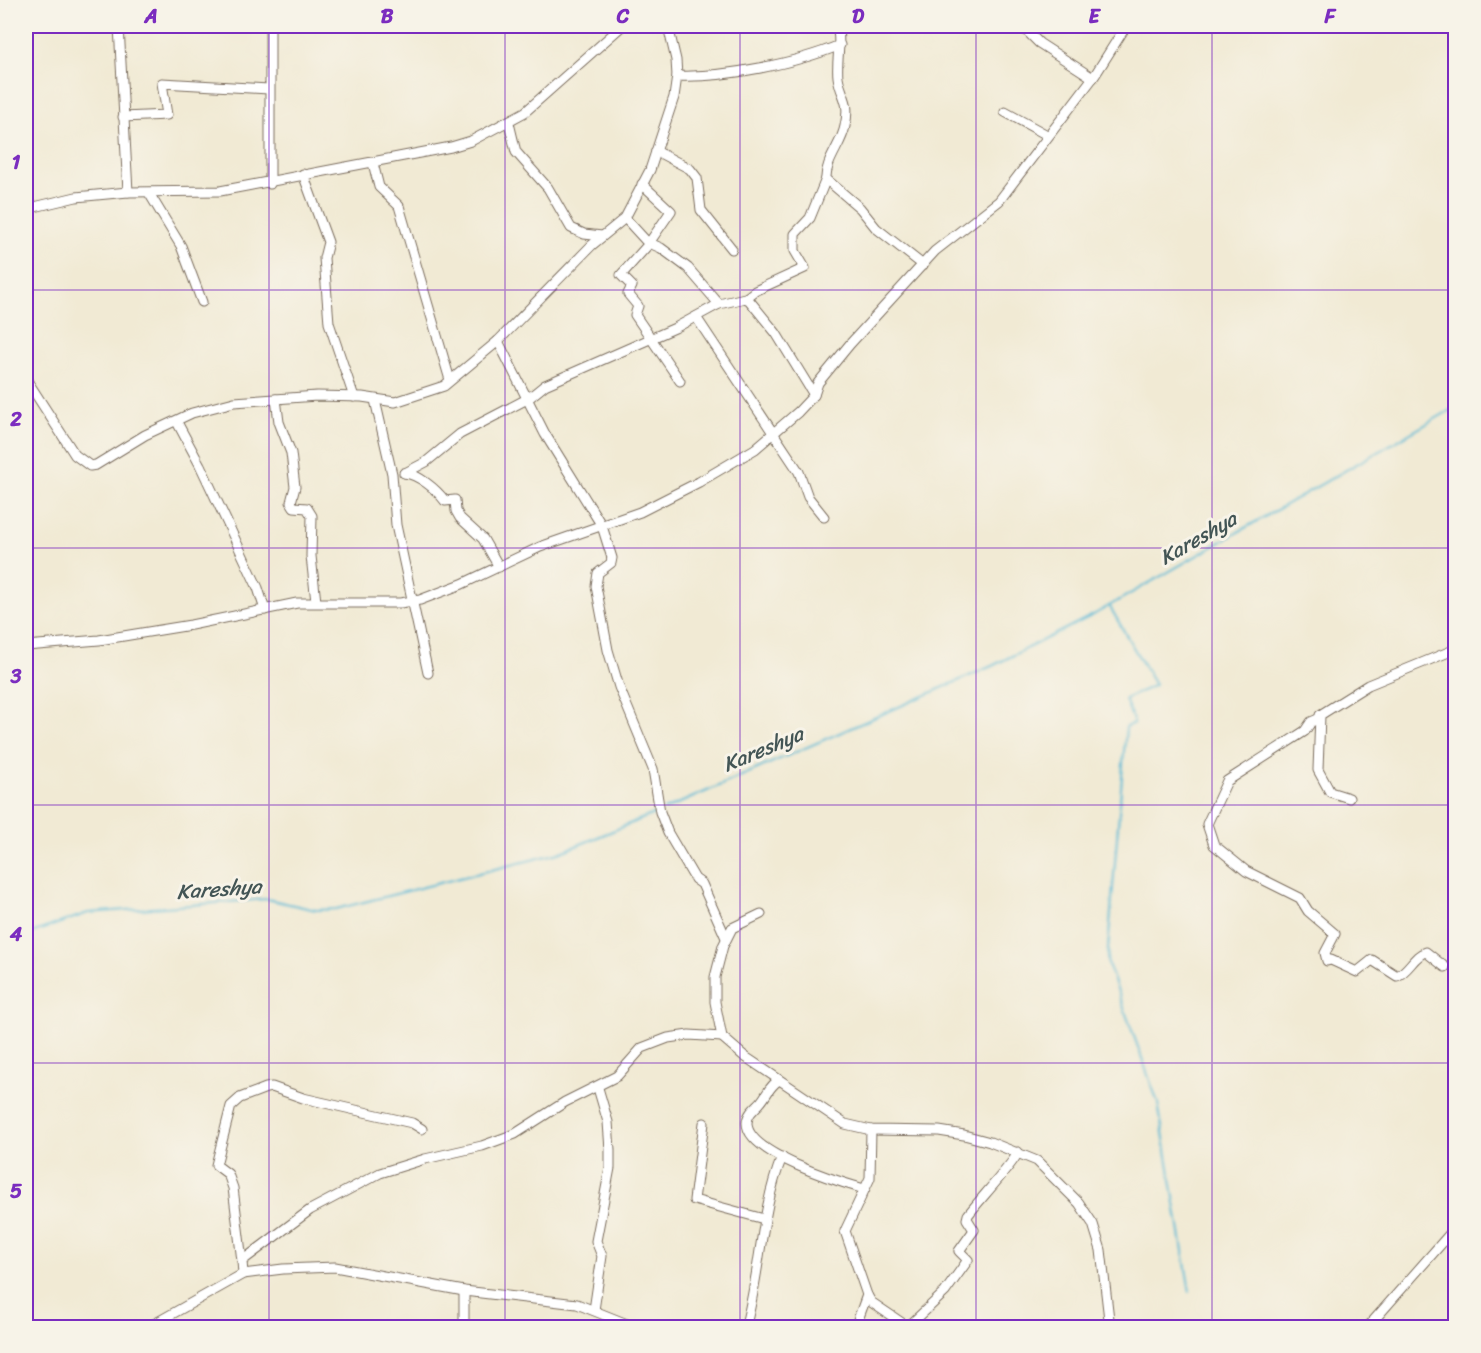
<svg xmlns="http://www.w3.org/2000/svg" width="1481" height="1353" font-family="Sriracha,sans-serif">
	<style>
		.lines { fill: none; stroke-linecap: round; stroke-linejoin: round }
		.stream { stroke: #57b9d5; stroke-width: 2 }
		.minor-casing { stroke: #7b6d5e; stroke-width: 11 }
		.minor { stroke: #fff; stroke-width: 9 }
		.grid { fill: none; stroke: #7b2cbf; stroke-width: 1.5; stroke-opacity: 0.55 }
		.labels { text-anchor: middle; stroke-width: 6; stroke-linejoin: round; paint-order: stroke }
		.water-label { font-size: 21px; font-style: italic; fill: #435555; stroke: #f7f3e8 }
		.neatline { fill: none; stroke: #7b2cbf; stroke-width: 2 }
		.grid-label { font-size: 20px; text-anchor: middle; font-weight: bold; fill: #7b2cbf }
	</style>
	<rect width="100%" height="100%" fill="#f7f3e8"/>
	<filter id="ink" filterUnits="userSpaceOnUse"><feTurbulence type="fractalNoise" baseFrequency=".0167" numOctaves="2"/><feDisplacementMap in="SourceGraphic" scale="12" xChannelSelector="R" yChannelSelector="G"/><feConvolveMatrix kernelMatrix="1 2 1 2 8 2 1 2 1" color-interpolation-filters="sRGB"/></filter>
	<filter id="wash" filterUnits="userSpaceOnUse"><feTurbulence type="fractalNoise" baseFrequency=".008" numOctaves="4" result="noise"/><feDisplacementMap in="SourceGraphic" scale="24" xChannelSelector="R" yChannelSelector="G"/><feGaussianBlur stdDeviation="1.35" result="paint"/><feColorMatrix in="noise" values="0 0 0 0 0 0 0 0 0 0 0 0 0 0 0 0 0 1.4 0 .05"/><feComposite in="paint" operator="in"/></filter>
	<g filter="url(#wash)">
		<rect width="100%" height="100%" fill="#f1ead4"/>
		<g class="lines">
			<g class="stream">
				<path d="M1110 607 1155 685 1125 699 1134 723 1126 727 1107 961 1158 1103 1190 1292"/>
				<path d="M664 810 992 666 1095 614 1456 407"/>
				<path d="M26 935 88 913 267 899 316 910 336 909 559 853 656 813"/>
			</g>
		</g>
	</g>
	<g filter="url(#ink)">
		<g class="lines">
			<defs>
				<g id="minor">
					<path d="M119 26 128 192"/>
					<path d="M270 26V184"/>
					<path d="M837 26C842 43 836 59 838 77 841 98 851 99 845 126 842 144 825 161 826 179L860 208 876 228 923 265"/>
					<path d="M1022 26 1039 43 1093 78"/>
					<path d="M677 76C724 78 797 63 840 45"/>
					<path d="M1005 112 1047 135"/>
					<path d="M123 117 167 115 162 83 269 89"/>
					<path d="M509 123 516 152 548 188 571 228 584 234 602 236"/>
					<path d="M656 151 690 169 697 178 701 210 732 249"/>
					<path d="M373 163 379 187 399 206 450 380"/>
					<path d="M303 174 328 242 324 258 329 323 354 397"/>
					<path d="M642 184 671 211 647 246 621 275 632 286 628 294 638 306 635 315 680 381"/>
					<path d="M149 193 181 246 202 302"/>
					<path d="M26 209 76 197 128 192 220 191 451 147 471 141 525 112 622 26"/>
					<path d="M625 218 647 242 661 248 688 268 719 304 745 298 749 300 776 333 814 395"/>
					<path d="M746 298 755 291 805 268 795 251V234L810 218 826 179"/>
					<path d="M696 317 799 472 808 497 824 517"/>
					<path d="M498 341 545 434 602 526 612 558 611 563 598 573 596 586 608 650 619 687 653 769 660 812 668 833 695 879 702 884 726 938"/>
					<path d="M26 379 75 455 90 466 96 465 145 435 192 413 234 402 317 396 362 397 395 402 444 386 498 341 592 245 625 218 650 170 674 97 677 76 676 60 668 26"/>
					<path d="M276 399 279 422 291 453 295 487 291 502 294 507 307 508 312 516 311 556 316 602"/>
					<path d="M375 400 392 474 396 525 428 673"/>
					<path d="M177 422 200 465 258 588 265 610"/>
					<path d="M404 473C418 474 436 489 445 501L455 500 456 511 460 518 483 539 499 567"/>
					<path d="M405 473 426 462 460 434 529 398 545 385 675 328 719 304"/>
					<path d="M26 646 99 640 191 625 297 603H400L420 600 462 584 540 547 640 512 699 482 755 449 798 412 814 395 818 383 850 344 935 251 999 201 1095 75 1126 26"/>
					<path d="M1318 719 1311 722 1305 731 1227 781 1207 824 1214 845 1246 871 1300 898 1308 911 1335 934 1325 953 1327 961 1331 960 1357 972 1372 960 1397 976C1409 971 1414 955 1426 952L1445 967"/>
					<path d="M1349 798 1330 792 1318 770 1320 715 1368 685 1456 649"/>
					<path d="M761 914 732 928 723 946 715 977V1002L722 1037 744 1056 845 1124 871 1130 939 1131 964 1135 990 1142 1037 1161 1079 1203 1093 1224 1101 1250 1110 1328"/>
					<path d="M779 1080C768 1087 767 1096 759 1104 753 1110 747 1115 747 1123 747 1154 840 1182 864 1189"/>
					<path d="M704 1123 694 1200 764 1219"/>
					<path d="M242 1261 233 1188 228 1174 216 1165 231 1106 240 1098 266 1088 272 1087 303 1098 412 1123 422 1129"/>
					<path d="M243 1274 242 1261 310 1210 380 1173 425 1159 482 1146 515 1134 565 1102 617 1076 642 1048 668 1038 689 1035 722 1037"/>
					<path d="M867 1295 871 1302 905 1325 911 1324 945 1292 968 1260 959 1251 974 1230 967 1219 968 1215C976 1204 1017 1159 1018 1152"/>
					<path d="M594 1310 602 1256 596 1241 610 1168V1150L608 1122 598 1088"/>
					<path d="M147 1328 243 1274 283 1269 335 1267 464 1291 577 1304 637 1328"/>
					<path d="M464 1328V1291"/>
					<path d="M745 1328C761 1272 760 1212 782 1157"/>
					<path d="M855 1328 867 1295 845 1231 870 1178 871 1130"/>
					<path d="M1367 1328 1456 1227"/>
				</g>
			</defs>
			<use href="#minor" class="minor-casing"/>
			<use href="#minor" class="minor"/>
		</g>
	</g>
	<path class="grid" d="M269 26V1328M505 26V1328M740 26V1328M976 26V1328M1212 26V1328M26 290H1456M26 548H1456M26 805H1456M26 1063H1456"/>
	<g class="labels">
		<g class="water-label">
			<text transform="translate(1198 538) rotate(-30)" y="7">Kareshya</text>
			<text transform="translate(763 749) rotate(-23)" y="7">Kareshya</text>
			<text transform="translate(219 889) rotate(-4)" y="7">Kareshya</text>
		</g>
	</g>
	<rect width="1481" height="1353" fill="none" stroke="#f7f3e8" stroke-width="66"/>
	<rect x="33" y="33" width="1415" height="1287" class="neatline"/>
	<g class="grid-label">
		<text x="151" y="23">A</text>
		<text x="387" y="23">B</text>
		<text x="623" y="23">C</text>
		<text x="858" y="23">D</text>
		<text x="1094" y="23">E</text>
		<text x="1330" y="23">F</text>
		<text x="16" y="169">1</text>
		<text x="16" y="426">2</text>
		<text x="16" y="683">3</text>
		<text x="16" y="941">4</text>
		<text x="16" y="1198">5</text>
	</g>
</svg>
